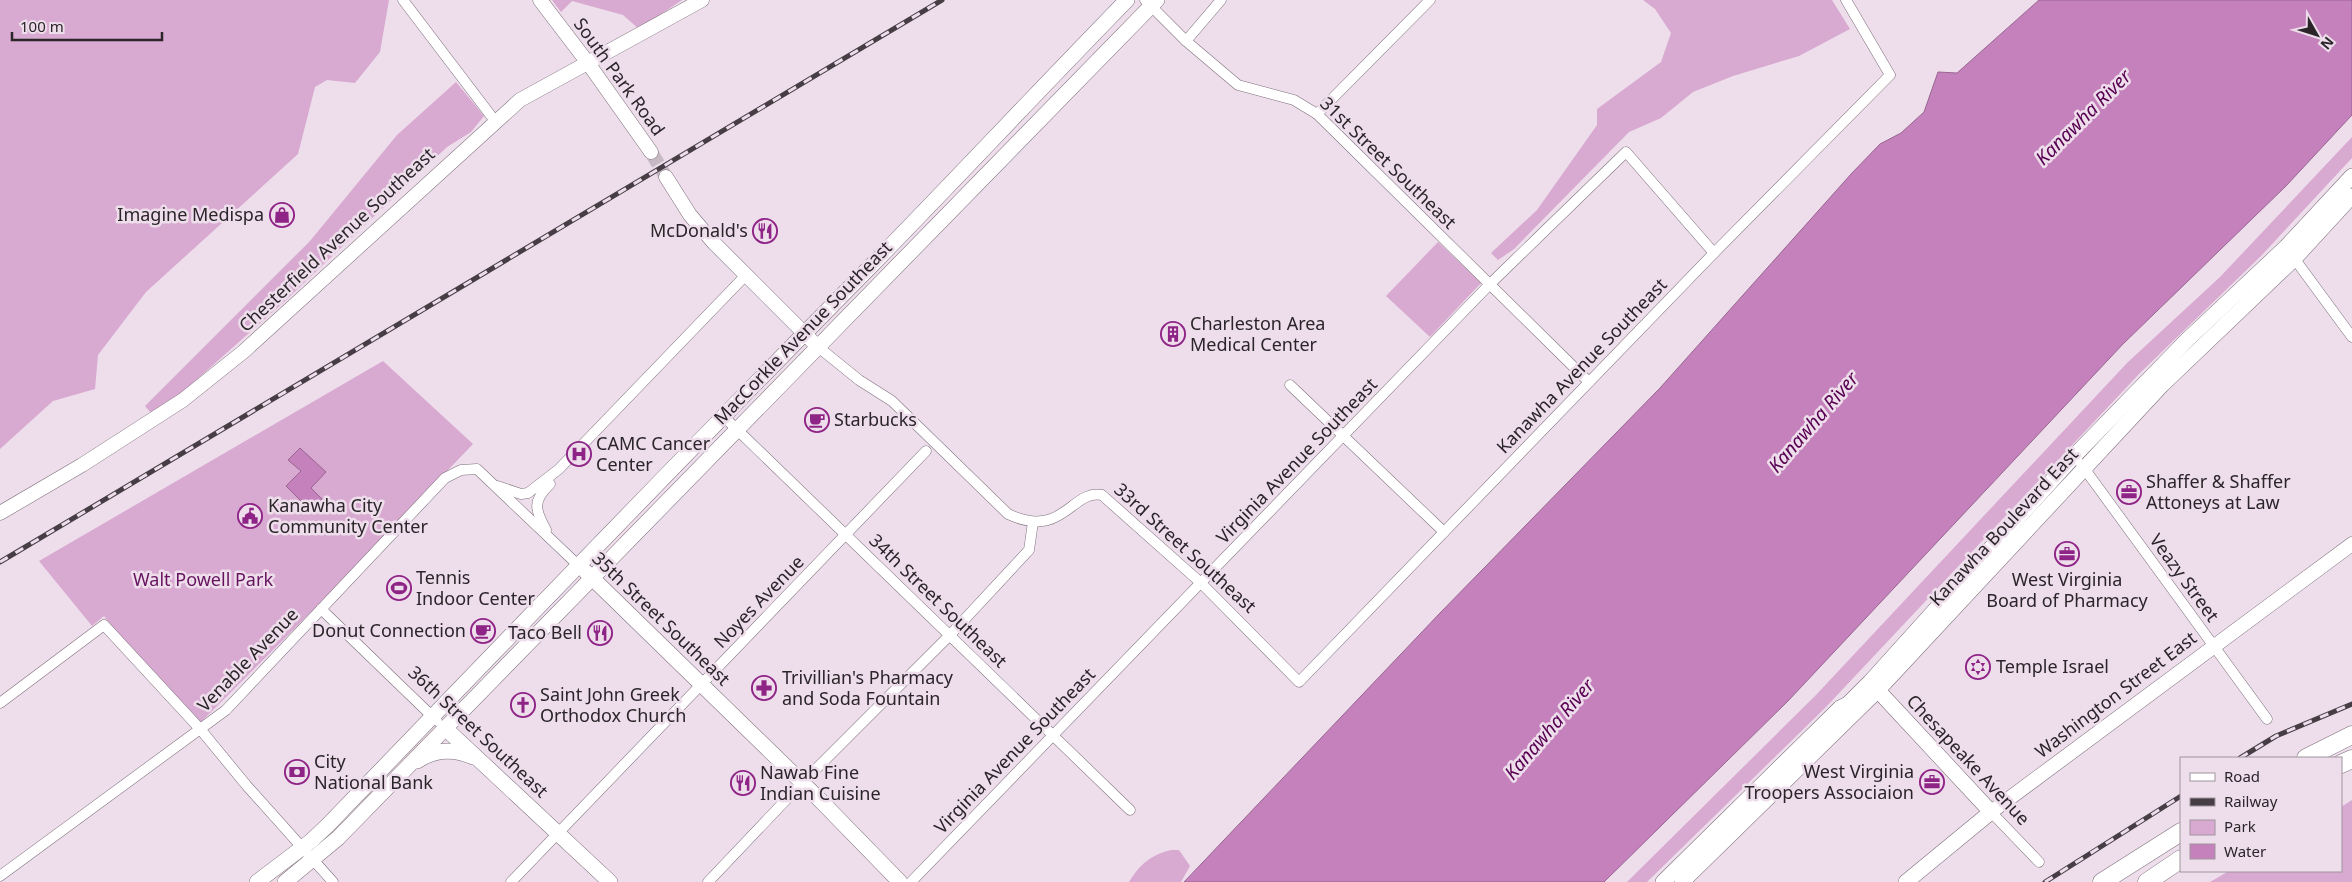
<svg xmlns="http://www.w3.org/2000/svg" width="2352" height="882" font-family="'Noto Sans',sans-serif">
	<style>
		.green { fill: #d8a9d1 }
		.water { fill: #c581bc; stroke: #976590 }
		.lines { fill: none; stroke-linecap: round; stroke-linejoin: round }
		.secondary-tunnel { stroke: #c7b9c4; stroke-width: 14; stroke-dasharray: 14 7; stroke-linecap: butt }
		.street-casing { stroke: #7c6e7a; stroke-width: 11 }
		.secondary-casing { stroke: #7c6e7a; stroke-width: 15 }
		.primary-casing { stroke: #7c6e7a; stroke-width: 16 }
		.highway-casing { stroke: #7c6e7a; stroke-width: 19 }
		.street { stroke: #fff; stroke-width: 10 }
		.secondary { stroke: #fff; stroke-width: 14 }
		.primary { stroke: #fff; stroke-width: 15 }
		.highway { stroke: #fff; stroke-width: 18 }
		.rail-casing { stroke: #463e44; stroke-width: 5 }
		.rail { stroke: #eedeeb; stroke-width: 3; stroke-dasharray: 9; stroke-linecap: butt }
		.labels { text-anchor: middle; stroke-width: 5; stroke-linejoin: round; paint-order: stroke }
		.street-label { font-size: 18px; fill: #2b252a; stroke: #eedeeb }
		.poi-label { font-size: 18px; fill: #2b252a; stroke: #eedeeb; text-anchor: start }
		.park-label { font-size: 18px; fill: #65135f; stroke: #eedeeb }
		.water-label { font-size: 19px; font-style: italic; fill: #570052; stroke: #eedeeb }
	</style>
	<rect width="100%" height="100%" fill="#eedeeb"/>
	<g class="green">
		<path d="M0 0H389L380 52 355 83 327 80 315 87 298 154 146 292 98 355 95 389 53 401 0 449Z"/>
		<path d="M552 0H682L639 29 623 15 572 1 561 12Z"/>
		<path d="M1643 0H1832L1850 29 1799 56 1733 76 1693 92 1661 118 1629 132 1514 249 1498 260 1491 253 1537 210 1597 125V109L1661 62 1671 33 1655 9Z"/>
		<path d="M456 82 484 116 471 132 447 147 285 301 165 408 151 413 145 406 310 241 397 135Z"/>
		<path d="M2352 137V158L2261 256 2139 374 1826 707 1647 882H1627L1815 696 2127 363 2220 277Z"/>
		<path d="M1438 242 1481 283 1430 337 1386 296Z"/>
		<path d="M383 361 473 444 324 599 200 723 120 638 104 616 92 626 39 561Z"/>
		<path d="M2352 800V882H2210L2229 871H2341V807Z"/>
		<path d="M1171 850H1179L1190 866 1181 882H1129C1140 864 1151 855 1171 850Z"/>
	</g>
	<g class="water">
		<path d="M2039 0H2352V115L2286 186 2123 344 1788 701 1604 882H1184L1440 613 1660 388 1852 173 1880 144 1901 133 1924 112 1938 72 1957 73Z"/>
		<path d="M300 448 326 472 311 488 322 499 311 511 286 486 301 471 288 460Z"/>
	</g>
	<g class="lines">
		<path class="secondary-tunnel" d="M651 152 666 177"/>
		<defs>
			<g id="street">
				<path d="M403 0 495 121"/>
				<path d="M1145 0 1186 41 1238 85 1294 100 1317 114 1589 382"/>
				<path d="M1186 41 1221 0"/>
				<path d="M1317 114 1430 0"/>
				<path d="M2291 254 2352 337"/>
				<path d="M817 346 859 380 892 401 1008 514C1064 540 1071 489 1102 495L1201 583 1299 682 1714 253 1890 75 1846 0"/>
				<path d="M1290 385 1444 532"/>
				<path d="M723 416 1130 810"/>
				<path d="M2081 464 2267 719"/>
				<path d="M497 486 521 494 528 493 559 469 746 275"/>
				<path d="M546 530C535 510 532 501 550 484"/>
				<path d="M321 609 437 721"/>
				<path d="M0 703 104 625 201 730 247 786 333 882"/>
				<path d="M1991 812 2039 862"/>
				<path d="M0 876 226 710 445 478 461 470 477 469 579 566"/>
				<path d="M511 882 926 451"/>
				<path d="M708 882 802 783 950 635 1029 550 1033 522"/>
				<path d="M911 882 1490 284 1626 152 1714 253"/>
			</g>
			<g id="secondary">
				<path d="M540 0 588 63 651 152"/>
				<path d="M666 177 690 215 714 243 817 346"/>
				<path d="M0 513 82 465 183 400 243 352 520 100 702 0"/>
				<path d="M1991 812 2352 544"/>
			</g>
			<g id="primary">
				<path d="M586 572 818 798 900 882"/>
				<path d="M1871 683 1991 812 1906 882"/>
				<path d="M445 728 610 882"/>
				<path d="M417 761C435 749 453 748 473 757"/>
				<path d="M257 882 311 841 328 825C508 638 688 451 871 266 957 178 1041 88 1127 0"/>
				<path d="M285 882 338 838 1157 0"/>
				<path d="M1663 882 1840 708 1848 704 1870 682 2075 455 2187 340 2286 247 2352 176"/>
				<path d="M1682 882 1878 690 2162 385 2295 258 2352 196"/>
			</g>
			<g id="highway">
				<path d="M2306 758 2352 735"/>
				<path d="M2341 764 2352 759"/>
				<path d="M2102 882 2181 832"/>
				<path d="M2147 882 2181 859"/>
			</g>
		</defs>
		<use href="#street" class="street-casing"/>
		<use href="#secondary" class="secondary-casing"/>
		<use href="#primary" class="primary-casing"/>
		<use href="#highway" class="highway-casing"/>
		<use href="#street" class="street"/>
		<use href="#secondary" class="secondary"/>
		<use href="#primary" class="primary"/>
		<use href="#highway" class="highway"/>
		<defs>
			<g id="rail">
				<path d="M0 562 942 0"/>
				<path d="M2240 758 2276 736 2352 704"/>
				<path d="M2045 882 2181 796"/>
			</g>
		</defs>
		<use href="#rail" class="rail-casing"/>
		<use href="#rail" class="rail"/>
	</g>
	<defs>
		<symbol id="shop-ring" viewBox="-11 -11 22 22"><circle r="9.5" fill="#eedeeb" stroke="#8f2487" stroke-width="1.5"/><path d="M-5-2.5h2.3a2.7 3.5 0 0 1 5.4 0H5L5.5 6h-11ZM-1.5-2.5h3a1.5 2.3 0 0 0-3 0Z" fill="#8f2487"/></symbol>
		<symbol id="restaurant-ring" viewBox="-11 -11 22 22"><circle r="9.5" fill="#eedeeb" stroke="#8f2487" stroke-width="1.5"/><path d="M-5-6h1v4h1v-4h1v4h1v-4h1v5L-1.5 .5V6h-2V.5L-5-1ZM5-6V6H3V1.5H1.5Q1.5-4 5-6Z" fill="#8f2487"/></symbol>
		<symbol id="building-ring" viewBox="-11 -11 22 22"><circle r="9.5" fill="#eedeeb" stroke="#8f2487" stroke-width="1.5"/><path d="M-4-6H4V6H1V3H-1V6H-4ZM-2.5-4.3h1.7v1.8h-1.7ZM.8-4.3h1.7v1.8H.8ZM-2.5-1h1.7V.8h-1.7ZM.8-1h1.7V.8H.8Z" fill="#8f2487"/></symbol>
		<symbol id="cafe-ring" viewBox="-11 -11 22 22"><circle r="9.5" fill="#eedeeb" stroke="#8f2487" stroke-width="1.5"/><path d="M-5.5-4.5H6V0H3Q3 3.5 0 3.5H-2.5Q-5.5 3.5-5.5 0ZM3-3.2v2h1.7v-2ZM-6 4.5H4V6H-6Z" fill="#8f2487"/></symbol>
		<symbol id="hospital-ring" viewBox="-11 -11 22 22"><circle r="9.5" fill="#eedeeb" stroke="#8f2487" stroke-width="1.5"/><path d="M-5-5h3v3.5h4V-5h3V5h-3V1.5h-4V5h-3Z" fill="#8f2487"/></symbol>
		<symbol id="office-ring" viewBox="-11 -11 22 22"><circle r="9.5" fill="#eedeeb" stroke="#8f2487" stroke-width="1.5"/><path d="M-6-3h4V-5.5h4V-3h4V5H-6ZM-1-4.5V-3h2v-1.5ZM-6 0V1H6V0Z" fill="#8f2487"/></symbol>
		<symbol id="civic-ring" viewBox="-11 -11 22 22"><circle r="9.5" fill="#eedeeb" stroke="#8f2487" stroke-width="1.5"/><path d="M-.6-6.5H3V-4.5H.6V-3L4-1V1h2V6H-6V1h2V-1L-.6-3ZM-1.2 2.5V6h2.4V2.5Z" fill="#8f2487"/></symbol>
		<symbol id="stadium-ring" viewBox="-11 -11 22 22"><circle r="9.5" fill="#eedeeb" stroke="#8f2487" stroke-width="1.5"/><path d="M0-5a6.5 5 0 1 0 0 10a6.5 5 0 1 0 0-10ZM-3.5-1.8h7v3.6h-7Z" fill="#8f2487"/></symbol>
		<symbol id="synagogue-ring" viewBox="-11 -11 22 22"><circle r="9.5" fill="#eedeeb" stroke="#8f2487" stroke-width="1.5"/><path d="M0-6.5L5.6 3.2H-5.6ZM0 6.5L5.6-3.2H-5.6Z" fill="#8f2487"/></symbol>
		<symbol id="pharmacy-ring" viewBox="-11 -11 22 22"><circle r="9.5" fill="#eedeeb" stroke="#8f2487" stroke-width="1.5"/><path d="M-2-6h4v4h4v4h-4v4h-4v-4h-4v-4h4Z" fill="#8f2487"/></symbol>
		<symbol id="church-ring" viewBox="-11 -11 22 22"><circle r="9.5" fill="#eedeeb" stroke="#8f2487" stroke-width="1.5"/><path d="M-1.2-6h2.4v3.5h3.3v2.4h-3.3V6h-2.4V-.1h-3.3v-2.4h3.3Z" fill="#8f2487"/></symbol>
		<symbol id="bank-ring" viewBox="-11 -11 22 22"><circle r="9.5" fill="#eedeeb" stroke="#8f2487" stroke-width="1.5"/><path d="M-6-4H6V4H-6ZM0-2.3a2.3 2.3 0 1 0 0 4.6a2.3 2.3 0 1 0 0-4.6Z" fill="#8f2487"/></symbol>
	</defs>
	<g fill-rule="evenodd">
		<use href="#shop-ring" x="268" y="201" width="28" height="28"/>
		<use href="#restaurant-ring" x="751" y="217" width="28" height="28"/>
		<use href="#building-ring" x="1159" y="320" width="28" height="28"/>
		<use href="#cafe-ring" x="803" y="406" width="28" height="28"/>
		<use href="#hospital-ring" x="565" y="440" width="28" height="28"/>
		<use href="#office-ring" x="2115" y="478" width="28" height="28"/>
		<use href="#civic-ring" x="236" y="502" width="28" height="28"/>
		<use href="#office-ring" x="2053" y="540" width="28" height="28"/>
		<use href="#stadium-ring" x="385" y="574" width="28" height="28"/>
		<use href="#cafe-ring" x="469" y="617" width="28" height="28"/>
		<use href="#restaurant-ring" x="586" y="619" width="28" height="28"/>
		<use href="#synagogue-ring" x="1964" y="653" width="28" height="28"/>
		<use href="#pharmacy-ring" x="750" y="674" width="28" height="28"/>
		<use href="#church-ring" x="509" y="691" width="28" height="28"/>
		<use href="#bank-ring" x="283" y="758" width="28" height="28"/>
		<use href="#office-ring" x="1918" y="768" width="28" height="28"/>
		<use href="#restaurant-ring" x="729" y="769" width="28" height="28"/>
	</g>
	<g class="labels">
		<g class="street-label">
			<text transform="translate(619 77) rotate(54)" y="6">South Park Road</text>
			<text transform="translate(1388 163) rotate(44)" y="6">31st Street Southeast</text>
			<text transform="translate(337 240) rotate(-43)" y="6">Chesterfield Avenue Southeast</text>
			<text transform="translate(803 333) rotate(-46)" y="6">MacCorkle Avenue Southeast</text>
			<text transform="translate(1582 366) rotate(-46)" y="6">Kanawha Avenue Southeast</text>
			<text transform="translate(1297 461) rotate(-46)" y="6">Virginia Avenue Southeast</text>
			<text transform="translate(2004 527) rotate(-47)" y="6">Kanawha Boulevard East</text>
			<text transform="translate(1185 548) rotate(42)" y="6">33rd Street Southeast</text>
			<text transform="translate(2184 578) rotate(54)" y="6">Veazy Street</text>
			<text transform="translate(938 601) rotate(44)" y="6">34th Street Southeast</text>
			<text transform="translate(759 602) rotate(-46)" y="6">Noyes Avenue</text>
			<text transform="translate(661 619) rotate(44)" y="6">35th Street Southeast</text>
			<text transform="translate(248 660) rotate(-46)" y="6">Venable Avenue</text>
			<text transform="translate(2116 695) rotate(-37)" y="6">Washington Street East</text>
			<text transform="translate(478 732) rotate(43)" y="6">36th Street Southeast</text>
			<text transform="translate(1015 751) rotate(-46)" y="6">Virginia Avenue Southeast</text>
			<text transform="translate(1968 760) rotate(47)" y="6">Chesapeake Avenue</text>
		</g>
		<g class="poi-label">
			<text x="264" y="221" text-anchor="end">Imagine Medispa</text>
			<text x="748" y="237" text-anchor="end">McDonald's</text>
			<text x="1190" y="330">Charleston Area<tspan x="1190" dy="21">Medical Center</tspan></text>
			<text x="834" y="426">Starbucks</text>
			<text x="596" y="450">CAMC Cancer<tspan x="596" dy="21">Center</tspan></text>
			<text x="2146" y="488">Shaffer &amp; Shaffer<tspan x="2146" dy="21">Attoneys at Law</tspan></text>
			<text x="268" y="512">Kanawha City<tspan x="268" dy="21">Community Center</tspan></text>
			<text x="416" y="584">Tennis<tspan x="416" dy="21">Indoor Center</tspan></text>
			<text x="2067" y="586" text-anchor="middle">West Virginia<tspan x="2067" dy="21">Board of Pharmacy</tspan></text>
			<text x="466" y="637" text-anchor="end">Donut Connection</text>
			<text x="582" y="639" text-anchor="end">Taco Bell</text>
			<text x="1996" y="673">Temple Israel</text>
			<text x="782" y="684">Trivillian's Pharmacy<tspan x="782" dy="21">and Soda Fountain</tspan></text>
			<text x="540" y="701">Saint John Greek<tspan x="540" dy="21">Orthodox Church</tspan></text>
			<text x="314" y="768">City<tspan x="314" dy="21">National Bank</tspan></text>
			<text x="1914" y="778" text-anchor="end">West Virginia<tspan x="1914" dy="21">Troopers Associaion</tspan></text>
			<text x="760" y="779">Nawab Fine<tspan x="760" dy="21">Indian Cuisine</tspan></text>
		</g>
		<g class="park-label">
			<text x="203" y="586">Walt Powell Park</text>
		</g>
		<g class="water-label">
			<text transform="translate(2083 117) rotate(-45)" y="7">Kanawha River</text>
			<text transform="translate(1813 422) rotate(-49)" y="7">Kanawha River</text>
			<text transform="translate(1549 729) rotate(-49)" y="7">Kanawha River</text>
		</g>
	</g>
	<rect x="2180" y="757" width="162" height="115" fill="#eedeeb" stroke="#a0949e"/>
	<rect x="2190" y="773" width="25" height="8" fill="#ffffff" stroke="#a0949e"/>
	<text x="2224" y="782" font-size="15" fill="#2b252a">Road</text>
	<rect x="2190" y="798" width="25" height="8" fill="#463e44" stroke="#a0949e"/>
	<text x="2224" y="807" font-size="15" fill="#2b252a">Railway</text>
	<rect x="2190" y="820" width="25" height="15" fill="#d8a9d1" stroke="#a0949e"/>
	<text x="2224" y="832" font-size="15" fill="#2b252a">Park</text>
	<rect x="2190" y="844" width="25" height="15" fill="#c581bc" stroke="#a0949e"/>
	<text x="2224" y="857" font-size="15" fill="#2b252a">Water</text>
	<g transform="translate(2317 35) rotate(129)" stroke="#eedeeb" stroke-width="4" paint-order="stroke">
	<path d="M0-4L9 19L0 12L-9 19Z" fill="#2b252a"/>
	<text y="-8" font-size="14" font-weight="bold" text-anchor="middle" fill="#2b252a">N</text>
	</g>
	<path d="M12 32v8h150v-8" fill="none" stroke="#2b252a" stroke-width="2.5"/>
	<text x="20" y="32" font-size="15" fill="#2b252a" stroke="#eedeeb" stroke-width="4" paint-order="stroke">100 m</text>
</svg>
